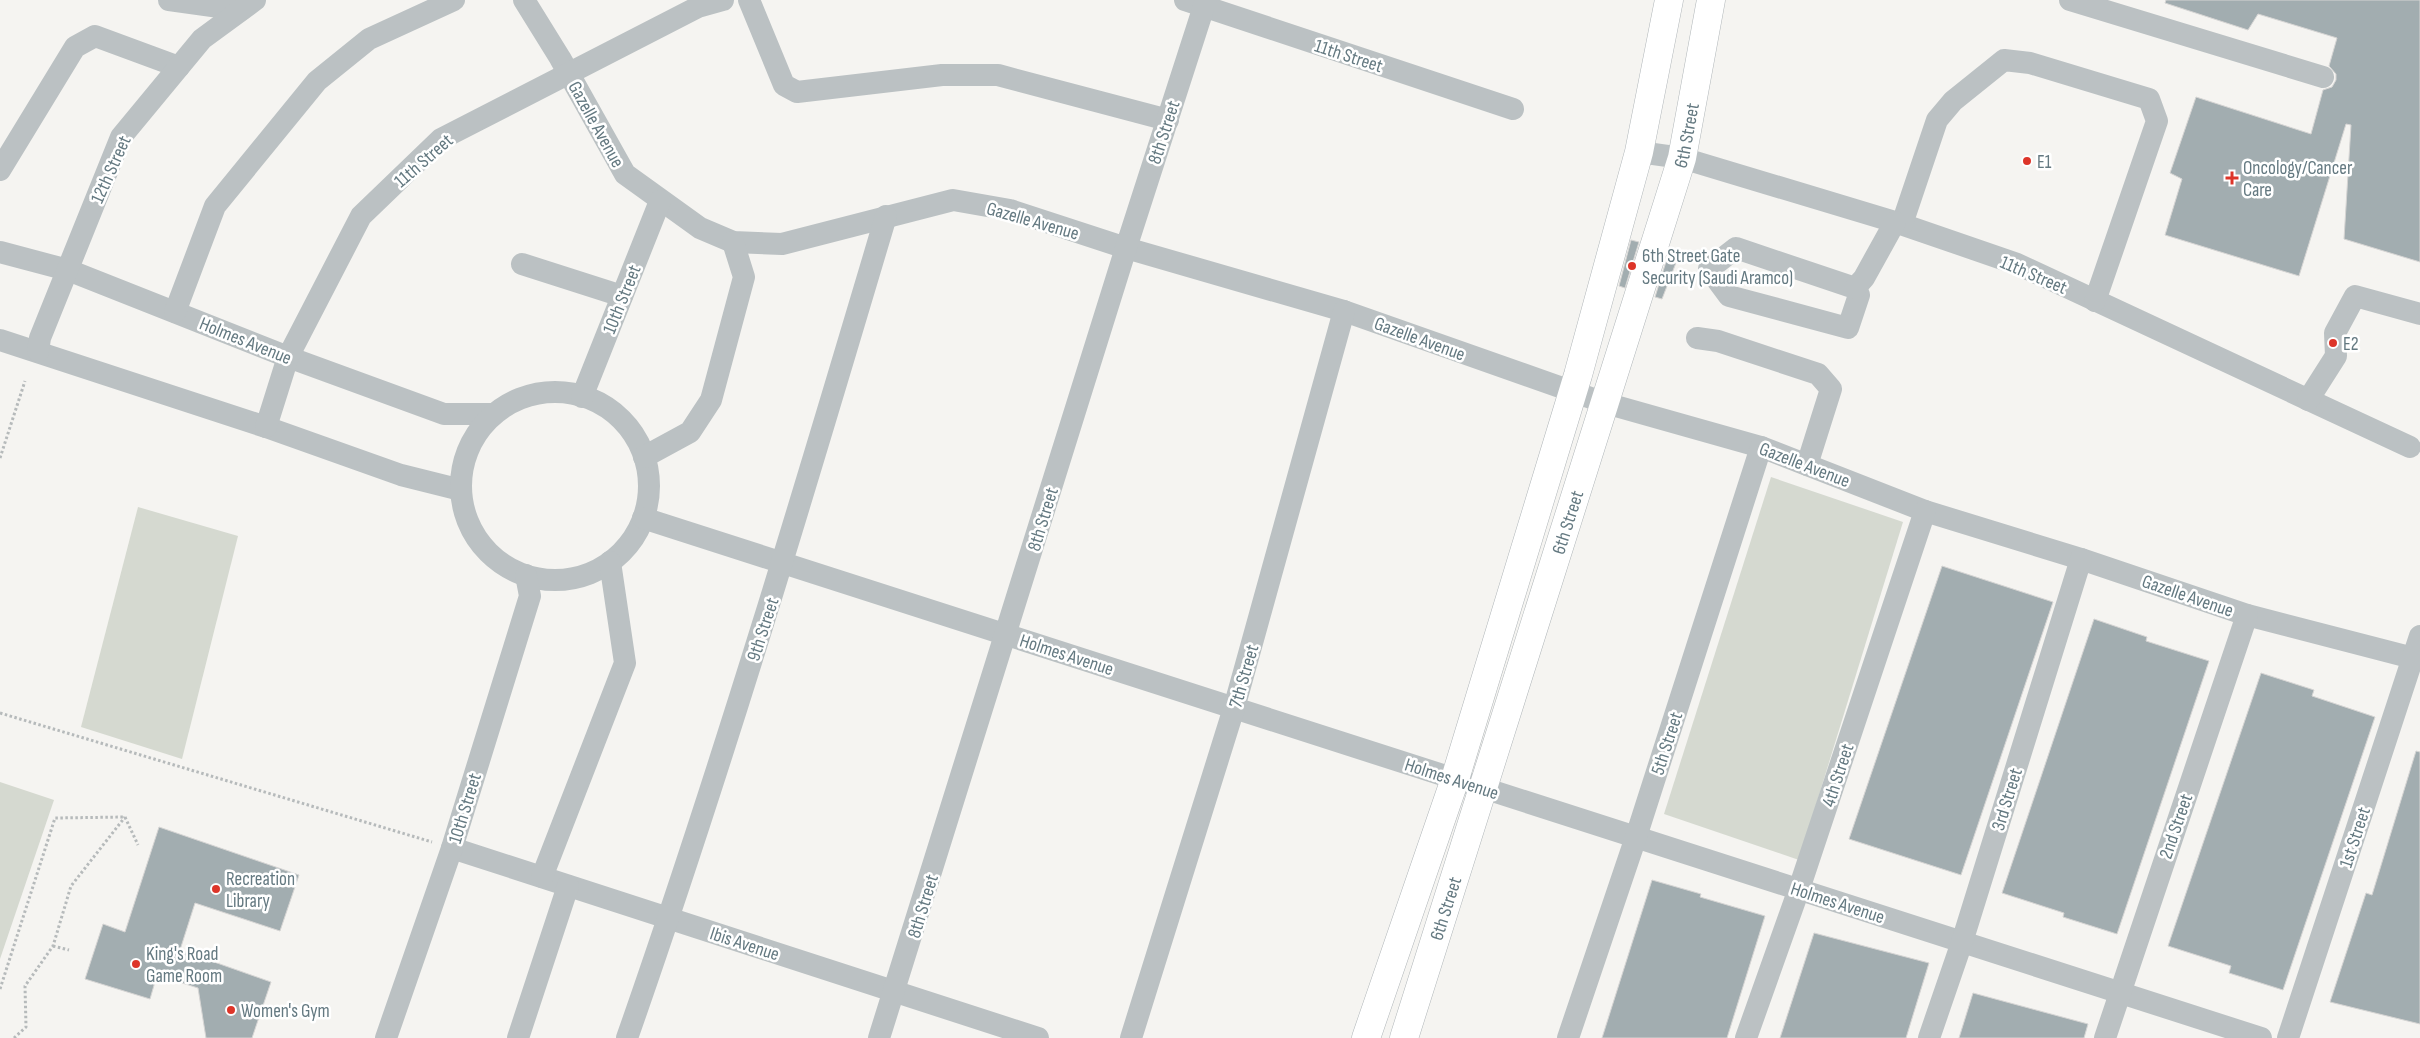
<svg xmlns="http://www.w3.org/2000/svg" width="2420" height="1038" font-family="'Sofia Sans Condensed',sans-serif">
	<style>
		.green { fill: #d5d9d0 }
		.building { fill: #a2adb0; stroke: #d6d5d4 }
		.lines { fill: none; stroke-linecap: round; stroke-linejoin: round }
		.major-casing { stroke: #afb5b8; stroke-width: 29 }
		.path { stroke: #b6babb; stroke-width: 3; stroke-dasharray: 2.5 2.5; stroke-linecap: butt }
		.minor { stroke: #bbc1c3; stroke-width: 22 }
		.major { stroke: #fff; stroke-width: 28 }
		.poi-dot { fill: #dd3529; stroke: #fff; stroke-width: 2 }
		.labels { text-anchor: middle; stroke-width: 5; stroke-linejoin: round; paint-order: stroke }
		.street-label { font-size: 19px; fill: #647981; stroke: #fff }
		.poi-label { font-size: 19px; fill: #647981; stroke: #fff; text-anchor: start }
	</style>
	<rect width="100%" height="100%" fill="#f5f4f1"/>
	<g class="green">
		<path d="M1771 477 1903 522 1799 860 1664 814Z"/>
		<path d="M138 507 238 536 182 759 81 727Z"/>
		<path d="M0 782 54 800 0 959Z"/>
	</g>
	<g class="building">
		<path d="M2166 0H2420V262L2344 239 2351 125 2346 124 2299 276 2165 235 2182 179 2170 173 2196 97 2311 134 2323 90 2332 87 2336 80V74L2329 66 2337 38 2258 14 2248 30 2165 3Z"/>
		<path d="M1631 240 1639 242 1625 288 1619 286Z"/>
		<path d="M1669 252 1679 255 1662 299 1655 297Z"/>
		<path d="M1942 566 2053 602 1961 875 1849 839Z"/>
		<path d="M2094 619 2147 637 2146 641 2209 661 2117 934 2063 917 2064 913 2002 893Z"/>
		<path d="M2261 673 2314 690 2312 696 2375 717 2283 990 2229 973 2231 966 2168 946Z"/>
		<path d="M2416 751 2420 752V1024L2330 1002 2366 893 2372 895Z"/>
		<path d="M159 827 299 875 280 931 195 903 180 950 271 982 252 1038H206L198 988 157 975 150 999 85 979 103 924 125 932Z"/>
		<path d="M1652 880 1701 894 1700 897 1765 916 1727 1038H1602Z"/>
		<path d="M1814 933 1929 963 1906 1038H1780Z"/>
		<path d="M1973 993 2088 1024 2084 1038H1959Z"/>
	</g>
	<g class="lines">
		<defs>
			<g id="major">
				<path d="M1366 1038 1455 779 1578 375 1639 152 1669 0"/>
				<path id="s1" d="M1404 1038 1682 158 1711 0"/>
			</g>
		</defs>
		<use href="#major" class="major-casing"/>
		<g class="path">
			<path d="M0 458 25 381"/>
			<path d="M0 713 432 842"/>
			<path d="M125 817 138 845"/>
			<path d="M53 946 69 950"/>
			<path d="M0 989 55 818 124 817"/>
			<path d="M14 1038 26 1027 25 986 53 946 71 886 125 817"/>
		</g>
		<g class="minor">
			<path d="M169 0 241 10"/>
			<path d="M524 0 560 58 625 174 700 228 733 242 782 244 953 200 1010 210 1126 248 1344 311 1605 403 1761 447 1925 511 2081 559 2247 615 2413 658"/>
			<path d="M749 0 784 85 797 92 942 75H998L1168 120"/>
			<path d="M1185 0 1513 109"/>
			<path d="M2070 0 2323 77"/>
			<path d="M1639 152 1682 158 1895 222 2017 264 2410 447"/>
			<path d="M0 170 75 47 95 36 179 67"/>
			<path d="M1902 224 1937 120 1953 101 2004 60 2030 63 2149 99 2157 121 2095 301"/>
			<path d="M1736 248 1855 288 1859 295 1848 328 1729 296 1709 269Z"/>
			<path d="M0 252 68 270 288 357 444 414H494"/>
			<path d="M522 264 622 296"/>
			<path d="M1855 288 1864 278 1895 222"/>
			<path d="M175 312 215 206 317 81 369 39 454 0"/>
			<path d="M1697 338 1718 341 1818 374 1831 389 1807 465"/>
			<path d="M0 340 266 427 401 475 461 490"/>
			<path d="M38 351 40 338 121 137 202 39 255 0"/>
			<circle cx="555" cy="486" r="94"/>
			<path d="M582 397 660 201"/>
			<path d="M2308 400 2336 356 2335 333 2355 296 2420 314"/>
			<path d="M266 427 288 357 361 216 441 139 698 7 723 0"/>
			<path d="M644 457 690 432 711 400 744 277 733 242"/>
			<path d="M643 518 2261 1038"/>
			<path d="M452 848 1038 1038"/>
			<path d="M542 877 625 663 610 562"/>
			<path d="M386 1038 452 848 530 596 526 575"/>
			<path d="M518 1038 568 886"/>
			<path d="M627 1038C722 767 804 492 886 216"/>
			<path d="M879 1038 1126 248 1206 0"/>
			<path d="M1131 1038 1234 708 1344 311"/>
			<path d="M1568 1038 1636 837 1761 447"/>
			<path d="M1746 1038 1799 889 1925 511"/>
			<path d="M1929 1038 1962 942 2081 559"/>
			<path d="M2105 1038 2247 615"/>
			<path d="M2288 1038 2420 636"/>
		</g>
		<use href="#major" class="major"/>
	</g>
	<g class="poi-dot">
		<circle cx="2027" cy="161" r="5"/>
		<path d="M2229.5 170.5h5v5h5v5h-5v5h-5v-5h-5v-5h5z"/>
		<circle cx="1632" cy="266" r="5"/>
		<circle cx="2333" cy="343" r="5"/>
		<circle cx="216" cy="889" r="5"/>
		<circle cx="136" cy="964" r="5"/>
		<circle cx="231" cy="1010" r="5"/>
	</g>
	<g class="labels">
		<g class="street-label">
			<text transform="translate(1349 55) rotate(18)" y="7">11th Street</text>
			<text transform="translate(597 124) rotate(61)" y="7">Gazelle Avenue</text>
			<text transform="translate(1163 132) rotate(-72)" y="7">8th Street</text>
			<text dy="7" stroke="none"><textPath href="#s1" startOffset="946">6th Street</textPath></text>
			<text transform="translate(423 160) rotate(-41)" y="7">11th Street</text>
			<text transform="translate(110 169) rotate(-66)" y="7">12th Street</text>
			<text transform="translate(1033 220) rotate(16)" y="7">Gazelle Avenue</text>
			<text transform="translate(2034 274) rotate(23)" y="7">11th Street</text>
			<text transform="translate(621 299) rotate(-68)" y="7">10th Street</text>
			<text transform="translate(1420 338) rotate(20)" y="7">Gazelle Avenue</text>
			<text transform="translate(246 340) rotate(22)" y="7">Holmes Avenue</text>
			<text transform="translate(1805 464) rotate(21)" y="7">Gazelle Avenue</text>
			<text transform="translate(1042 519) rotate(-73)" y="7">8th Street</text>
			<text dy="7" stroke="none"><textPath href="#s1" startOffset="541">6th Street</textPath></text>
			<text transform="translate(2188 595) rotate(19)" y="7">Gazelle Avenue</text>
			<text transform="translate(762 629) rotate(-72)" y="7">9th Street</text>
			<text transform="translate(1067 654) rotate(18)" y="7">Holmes Avenue</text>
			<text transform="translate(1243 676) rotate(-74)" y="7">7th Street</text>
			<text transform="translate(1666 743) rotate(-72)" y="7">5th Street</text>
			<text transform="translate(1837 775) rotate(-72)" y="7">4th Street</text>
			<text transform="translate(1452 778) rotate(18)" y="7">Holmes Avenue</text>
			<text transform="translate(2006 799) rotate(-73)" y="7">3rd Street</text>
			<text transform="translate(464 808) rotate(-73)" y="7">10th Street</text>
			<text transform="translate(2175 826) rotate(-71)" y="7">2nd Street</text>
			<text transform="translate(2354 837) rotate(-72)" y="7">1st Street</text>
			<text transform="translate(1838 902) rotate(18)" y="7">Holmes Avenue</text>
			<text transform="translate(922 906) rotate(-73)" y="7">8th Street</text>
			<text dy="7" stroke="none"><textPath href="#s1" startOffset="136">6th Street</textPath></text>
			<text transform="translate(745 943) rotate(18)" y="7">Ibis Avenue</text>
		</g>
		<g class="poi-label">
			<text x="2037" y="168">E1</text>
			<text x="2243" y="174">Oncology/Cancer<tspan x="2243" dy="22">Care</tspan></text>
			<text x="1642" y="262">6th Street Gate<tspan x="1642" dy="22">Security (Saudi Aramco)</tspan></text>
			<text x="2343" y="350">E2</text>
			<text x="226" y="885">Recreation<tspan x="226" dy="22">Library</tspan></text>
			<text x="146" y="960">King's Road<tspan x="146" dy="22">Game Room</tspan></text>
			<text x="241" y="1017">Women's Gym</text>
		</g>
	</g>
</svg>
